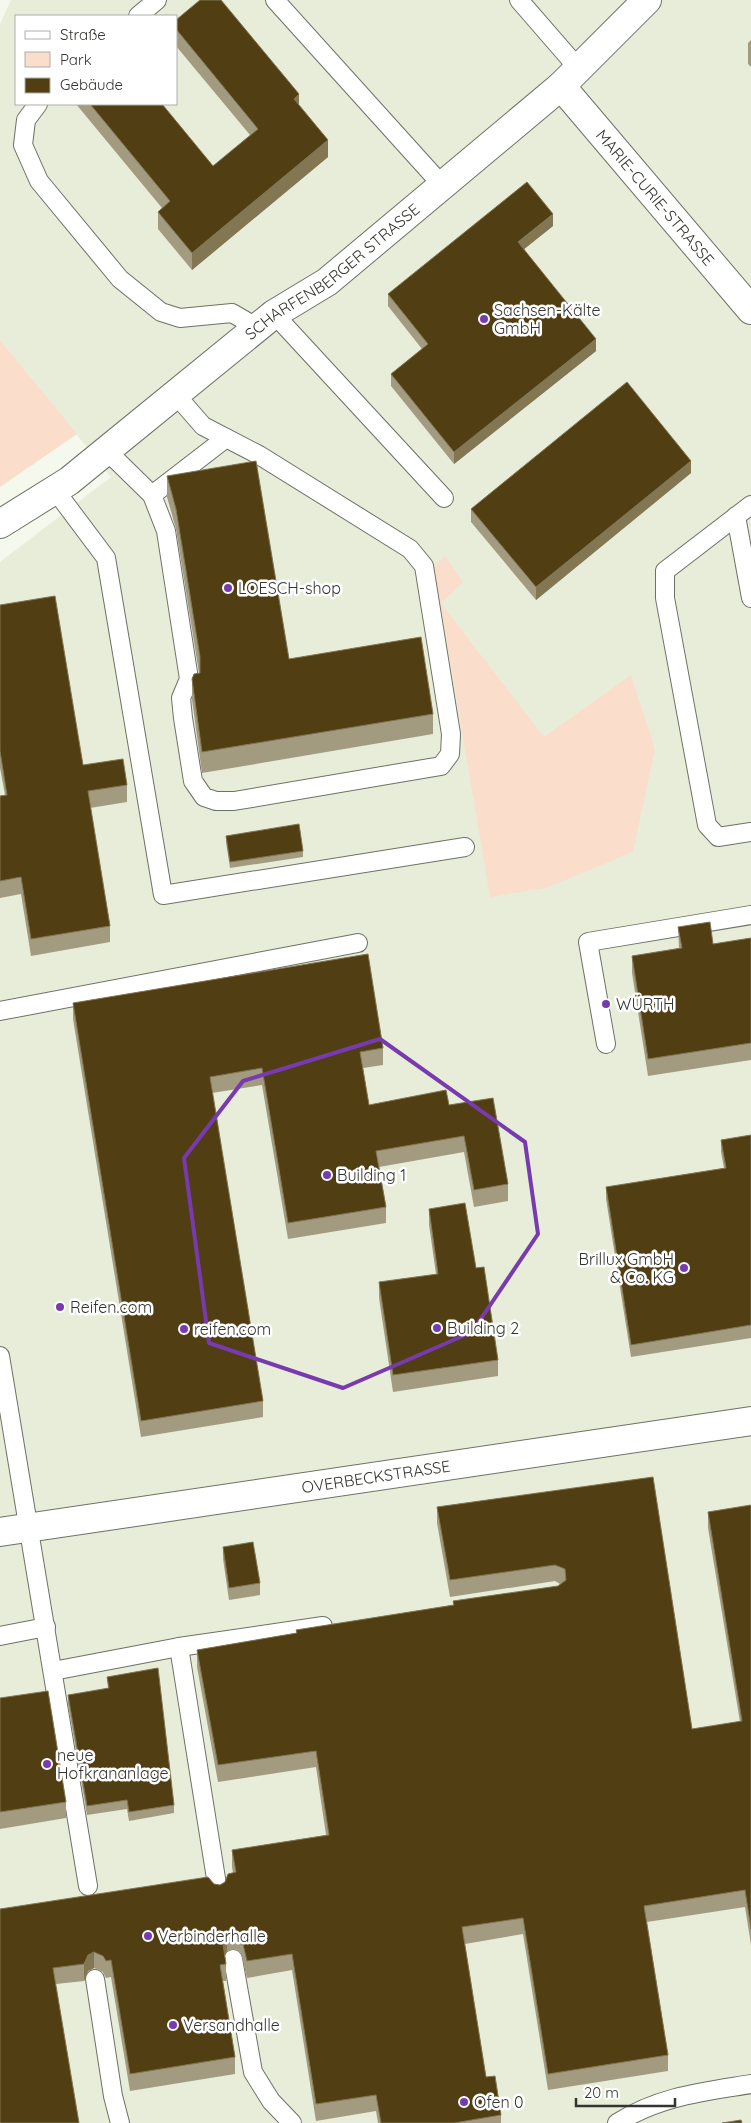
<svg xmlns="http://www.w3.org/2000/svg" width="751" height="2123" font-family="Quicksand,sans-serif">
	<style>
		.built { fill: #e7edd9; fill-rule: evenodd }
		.green { fill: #fbddcc }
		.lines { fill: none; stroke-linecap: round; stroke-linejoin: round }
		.service-casing { stroke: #6e7166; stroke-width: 20 }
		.minor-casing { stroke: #6e7166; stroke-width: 30 }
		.service { stroke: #fff; stroke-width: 18 }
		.minor { stroke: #fff; stroke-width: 28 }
		.wall { fill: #a39b7f }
		.shaded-wall { fill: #827653 }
		.building { fill: #513e12; stroke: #827653 }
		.marked { fill: none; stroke: #783aaf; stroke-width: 4; stroke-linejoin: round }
		.poi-dot { fill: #783aaf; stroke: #fff; stroke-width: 2 }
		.labels { text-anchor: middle; stroke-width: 5; stroke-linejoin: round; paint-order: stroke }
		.street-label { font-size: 16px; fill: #343530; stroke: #fff }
		.poi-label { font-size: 16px; fill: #343530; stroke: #fff; text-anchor: start }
	</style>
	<rect width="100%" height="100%" fill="#f5f8ec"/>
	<path class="built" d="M11 0H751V2123H0V562L111 477 0 340V24ZM16 16H176V104H16Z"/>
	<g class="green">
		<path d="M0 340 77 434 0 487Z"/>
		<path d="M445 556 463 582 441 603 544 737 631 675 655 749 633 852 546 888 490 897 434 566Z"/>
	</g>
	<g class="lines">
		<defs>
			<g id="service">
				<path d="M275 0 442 185"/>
				<path d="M519 0 578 68"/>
				<path d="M138 16 157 0"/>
				<path d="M38 104 26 120 23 145 39 181 120 279 161 312 180 318 232 313 258 328"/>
				<path d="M274 314 444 498"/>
				<path d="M107 451 152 495 166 531 189 679 181 698 183 718 193 781 204 797 216 801H234L441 766 450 754 451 734 424 566 410 549 259 455 203 426 176 395"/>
				<path d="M55 490 106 558 163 895 465 847"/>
				<path d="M152 495 226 438"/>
				<path d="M751 505 665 571V598L707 825 718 837 751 832"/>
				<path d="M736 516 751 598"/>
				<path d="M0 1011 358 943"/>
				<path d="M606 1044 588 942 751 915"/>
				<path d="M0 1356 88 1886"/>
				<path d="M0 1636 46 1627"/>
				<path d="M179 1647 218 1891"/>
				<path d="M53 1671 179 1647 323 1626"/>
				<path d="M233 1959 253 2072 271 2101 292 2123"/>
				<path d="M95 1979 113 2096 120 2123"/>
				<path d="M617 2123C660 2096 702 2092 751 2084"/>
			</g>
			<g id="minor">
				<path id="s1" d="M561 86 751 310"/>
				<path id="s2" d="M0 524 69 481 274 314 327 282 561 86 647 0"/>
				<path id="s3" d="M0 1532 751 1421"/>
			</g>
		</defs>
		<use href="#service" class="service-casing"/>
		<use href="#minor" class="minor-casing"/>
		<use href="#service" class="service"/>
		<use href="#minor" class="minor"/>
	</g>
	<g class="wall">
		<path d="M176 20 299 105 328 157 192 270 158 229V212L162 208 76 104H162L213 166 250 135 176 46Z"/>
		<path d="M751 40V67L748 64V43Z"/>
		<path d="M553 226 524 249 596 351 454 464 391 386V374L422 349 388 306V294Z"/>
		<path d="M691 473 536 600 471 522V509Z"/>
		<path d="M167 476 289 659 433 714V734L202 773 192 700V679L199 673 176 529 167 497Z"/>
		<path d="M0 605 83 765 127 785V802L90 808 110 926V942L31 956 21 894 0 898V796L5 795 0 768Z"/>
		<path d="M226 836 303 851V857L230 868 226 842Z"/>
		<path d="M678 927 713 944 751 938V1060L648 1076 632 973V956L679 948Z"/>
		<path d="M73 1003 383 1048V1065L363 1068 369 1105H449L508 1184V1201L474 1207 464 1152 379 1167 386 1207V1223L288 1239 262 1085 212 1093 263 1401V1417L141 1437 73 1019Z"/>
		<path d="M751 1135V1338L631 1357 606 1199V1187L724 1168 721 1152V1140Z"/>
		<path d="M429 1209 476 1268 498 1360V1376L393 1392 379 1298V1282L436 1274 429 1225Z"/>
		<path d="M653 1477 692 1729 740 1722 708 1528V1512L751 1505V1945L745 1907 647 1922 668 2055V2071L548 2090 523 1934 465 1944 486 2077 501 2115V2123H378L376 2111 316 2121 292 1970 247 1978 241 1953 236 1949 227 1951 225 1956 226 1964V1981H223L235 2057V2074L130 2091 111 1977 106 1978 103 1972 94 1968 88 1971 84 1981 56 1984 0 1909 214 1884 220 1885 225 1882 233 1873 232 1867V1850L326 1835 316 1767 218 1782 197 1667V1650L296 1633V1630L453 1605V1601L558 1586 560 1584 555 1581 450 1597 437 1523V1507Z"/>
		<path d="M223 1547 260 1583V1595L229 1600 223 1559Z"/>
		<path d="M107 1677 174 1805V1813L129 1821 127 1809 87 1815 68 1704V1695L108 1689Z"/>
		<path d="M0 1698 66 1802V1818L0 1829Z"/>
	</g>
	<g class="shaded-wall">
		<path d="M299 94V112L294 99Z"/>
		<path d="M328 140V157L192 270V253Z"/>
		<path d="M553 214V226L518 254V242Z"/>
		<path d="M596 339V351L454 464V452Z"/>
		<path d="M691 461V473L536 600V587Z"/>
		<path d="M227 1934V1951L223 1960V1944Z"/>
		<path d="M94 1952V1968L88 1971 84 1981V1964L88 1955Z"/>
	</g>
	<g class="building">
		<path d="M200 0H221L299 94 294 99 328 140 192 253 158 212 170 201 90 104H162L213 166 258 129 176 29V20Z"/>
		<path d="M527 182 553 214 518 242 596 339 454 452 391 374 428 344 388 294Z"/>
		<path d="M627 382 691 461 536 587 471 509Z"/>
		<path d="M256 461 289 659 421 637 433 714 202 752 192 679 194 674 200 673V657L176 509 167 476Z"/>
		<path d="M55 596 83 765 123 759 127 785 88 791 110 926 31 939 21 877 0 881V796L7 795 0 751V605Z"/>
		<path d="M299 824 303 851 230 862 226 836Z"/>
		<path d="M710 922 713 944 751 938V1043L648 1059 632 956 682 948 678 927Z"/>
		<path d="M368 954 383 1048 360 1052 369 1105 446 1090 449 1105 493 1098 508 1184 474 1190 464 1136 376 1151 386 1207 288 1223 262 1068 210 1077 263 1401 141 1421 73 1003Z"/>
		<path d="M751 1135V1325L631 1345 606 1187 726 1168 721 1140Z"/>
		<path d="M465 1203 476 1268 484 1267 498 1360 393 1375 379 1282 438 1274 429 1209Z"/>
		<path d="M653 1477 692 1729 742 1721 708 1512 751 1505V1929L745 1890 644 1906 668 2055 548 2074 523 1918 462 1927 486 2077 495 2076 501 2115 454 2123H381L376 2095 316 2104 292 1954 247 1961 241 1936 236 1932 227 1934 223 1944 226 1964 220 1965 235 2057 130 2074 111 1960 106 1961 103 1956 94 1952 88 1955 84 1964 53 1968 79 2123H0V1909L208 1877 214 1884 220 1885 225 1882 228 1874 236 1872 232 1850 329 1835 316 1751 218 1765 197 1650 297 1633 296 1630 454 1605 453 1601 558 1586 566 1580 565 1569 555 1565 450 1580 437 1507Z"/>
		<path d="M253 1542 260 1583 229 1588 223 1547Z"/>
		<path d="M158 1668 174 1805 129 1812 127 1800 87 1806 68 1695 109 1688 107 1677Z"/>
		<path d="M48 1691 66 1802 0 1812V1698Z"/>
		<path d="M741 2120 742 2123H722Z"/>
	</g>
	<path class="marked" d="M380 1039 525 1142 538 1234 472 1332 343 1388 209 1343 184 1158 243 1081Z"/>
	<g class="poi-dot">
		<circle cx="484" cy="319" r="5"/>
		<circle cx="228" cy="588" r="5"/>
		<circle cx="606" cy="1004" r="5"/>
		<circle cx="327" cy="1175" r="5"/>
		<circle cx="684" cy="1268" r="5"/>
		<circle cx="60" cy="1307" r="5"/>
		<circle cx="437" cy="1328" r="5"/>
		<circle cx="184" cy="1329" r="5"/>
		<circle cx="47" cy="1764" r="5"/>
		<circle cx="148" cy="1936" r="5"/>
		<circle cx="173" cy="2025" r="5"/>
		<circle cx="464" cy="2102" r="5"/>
	</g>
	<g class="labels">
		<g class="street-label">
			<text dy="6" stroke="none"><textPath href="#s1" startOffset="146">MARIE-CURIE-STRASSE</textPath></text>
			<text dy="6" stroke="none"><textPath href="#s2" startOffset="418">SCHARFENBERGER STRASSE</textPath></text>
			<text dy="6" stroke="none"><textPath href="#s3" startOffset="380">OVERBECKSTRASSE</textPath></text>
		</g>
		<g class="poi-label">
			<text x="494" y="316">Sachsen-Kälte<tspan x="494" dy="18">GmbH</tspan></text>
			<text x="238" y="594">LOESCH-shop</text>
			<text x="616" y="1010">WÜRTH</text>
			<text x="337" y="1181">Building 1</text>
			<text x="674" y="1265" text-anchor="end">Brillux GmbH<tspan x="674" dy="18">&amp; Co. KG</tspan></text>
			<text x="70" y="1313">Reifen.com</text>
			<text x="447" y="1334">Building 2</text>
			<text x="194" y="1335">reifen.com</text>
			<text x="57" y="1761">neue<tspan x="57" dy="18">Hofkrananlage</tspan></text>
			<text x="158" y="1942">Verbinderhalle</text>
			<text x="183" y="2031">Versandhalle</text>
			<text x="474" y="2108">Ofen 0</text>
		</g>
	</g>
	<rect x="15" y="15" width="162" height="90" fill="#ffffff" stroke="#aeaeac"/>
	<rect x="25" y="31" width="25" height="8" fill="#ffffff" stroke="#aeaeac"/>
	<text x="60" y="40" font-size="15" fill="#343530">Straße</text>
	<rect x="25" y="52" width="25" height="15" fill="#fbddcc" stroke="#aeaeac"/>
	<text x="60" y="65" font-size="15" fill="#343530">Park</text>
	<rect x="25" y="78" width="25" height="15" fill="#513e12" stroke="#aeaeac"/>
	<text x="60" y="90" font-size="15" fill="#343530">Gebäude</text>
	<path d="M576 2098v8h99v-8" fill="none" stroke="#343530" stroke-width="2.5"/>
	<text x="584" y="2098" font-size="15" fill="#343530" stroke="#ffffff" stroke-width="4" paint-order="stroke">20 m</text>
</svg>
